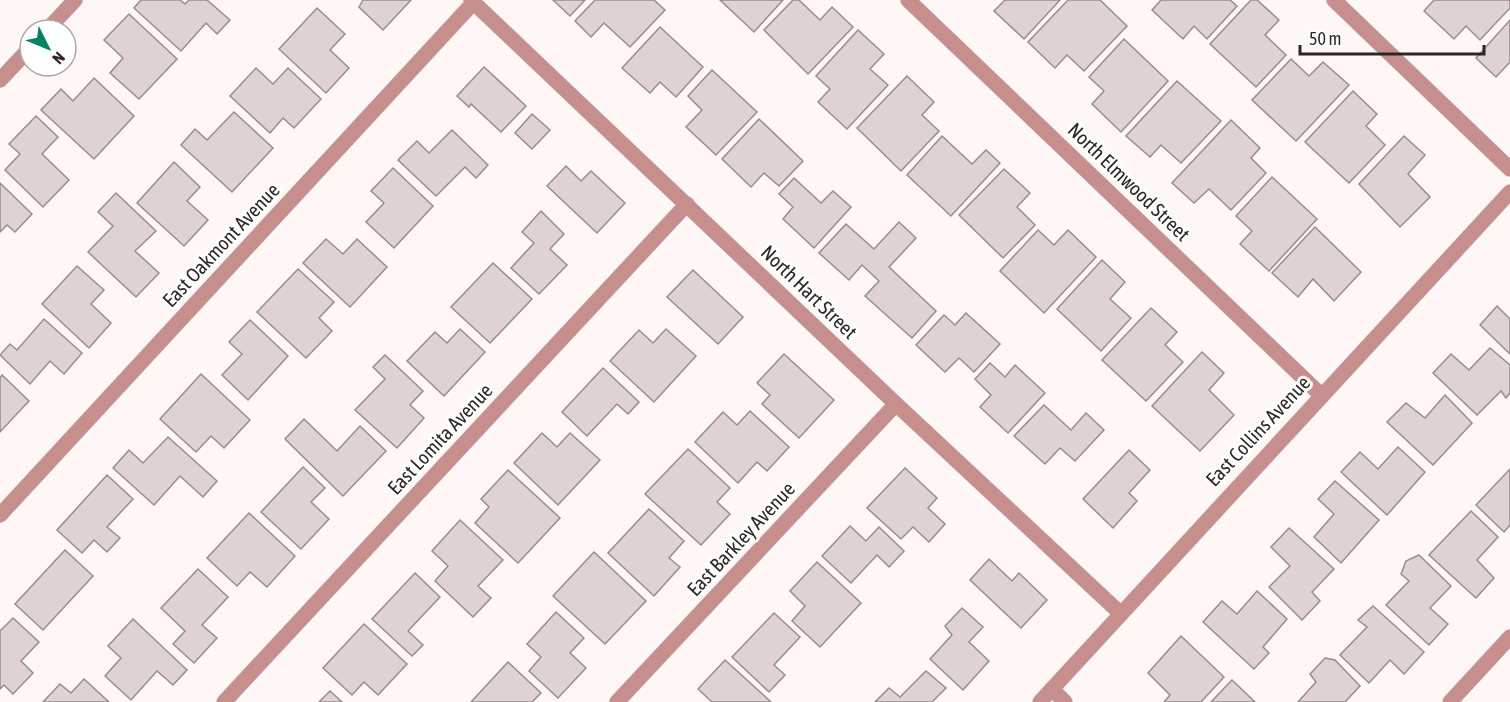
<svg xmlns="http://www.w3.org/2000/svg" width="1510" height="702" font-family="'Asap Condensed',sans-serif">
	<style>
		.building { fill: #dfd2d2; stroke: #988c8c; stroke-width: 1.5 }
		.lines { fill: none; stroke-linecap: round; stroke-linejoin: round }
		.minor-casing { stroke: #d8d2d1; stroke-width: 16 }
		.minor { stroke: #c78e8e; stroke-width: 15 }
		.labels { text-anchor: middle; stroke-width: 6; stroke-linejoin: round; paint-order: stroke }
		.street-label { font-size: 20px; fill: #2b2727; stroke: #fff }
	</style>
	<rect width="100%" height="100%" fill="#fef7f6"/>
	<g class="building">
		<path d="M141 0H180L185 4 189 0H207L230 20 217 34 206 23 181 51 134 8Z"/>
		<path d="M363 0H411L383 30 359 7Z"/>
		<path d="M553 0H585L570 16Z"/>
		<path d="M595 0H654L665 10 630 47 604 23 591 37 575 21Z"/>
		<path d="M720 0H783L754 32Z"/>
		<path d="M793 0H799L820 20 832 7 853 27 808 74 764 30Z"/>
		<path d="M1005 0H1060L1024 39 994 11Z"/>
		<path d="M1068 0H1100L1127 26 1084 71 1067 55 1055 68 1028 42Z"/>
		<path d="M1161 0H1230L1237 6 1207 39 1194 26 1183 39 1152 10Z"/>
		<path d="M1251 0H1257L1279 20 1265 35 1286 55 1256 87 1210 44Z"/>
		<path d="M1434 0H1510V8L1480 40 1466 26 1454 39 1424 11Z"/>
		<path d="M317 8 345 34 330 50 349 68 326 93 279 49Z"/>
		<path d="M129 14 177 59 139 99 110 73 123 58 104 40Z"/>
		<path d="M1510 20V62L1496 77 1476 58Z"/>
		<path d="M660 27 703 67 676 97 660 82 650 93 622 68Z"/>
		<path d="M858 30 884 54 870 69 888 85 847 129 818 102 830 89 816 76Z"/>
		<path d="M1124 39 1168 81 1121 132 1092 104 1104 91 1089 77Z"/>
		<path d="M1291 59 1309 76 1323 62 1349 85 1296 141 1252 100Z"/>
		<path d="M484 67 526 106 501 132 471 104 469 107 457 96Z"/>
		<path d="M256 68 273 84 288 68 321 99 294 128 283 118 270 133 230 96Z"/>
		<path d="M712 70 757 112 716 155 686 127 702 110 688 96Z"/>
		<path d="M907 76 934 102 922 115 939 131 901 171 857 128Z"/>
		<path d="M94 78 134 116 94 159 41 110 61 89 73 101Z"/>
		<path d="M1177 81 1221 121 1181 163 1161 145 1150 157 1126 136Z"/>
		<path d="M1353 91 1377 114 1366 126 1385 145 1349 183 1305 142Z"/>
		<path d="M234 112 273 148 232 192 181 145 195 129 207 140Z"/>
		<path d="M532 114 550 130 532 149 515 133Z"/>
		<path d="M36 116 58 137 42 154 69 180 43 207 5 170 20 154 9 144Z"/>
		<path d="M759 119 803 161 779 186 764 173 751 187 722 159Z"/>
		<path d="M1231 120 1260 148 1251 158 1266 173 1231 210 1209 189 1194 203 1172 183Z"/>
		<path d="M452 130 488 165 476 178 465 167 436 196 398 160 417 141 429 153Z"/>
		<path d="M942 136 972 164 986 150 1000 163 951 216 907 175Z"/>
		<path d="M1404 136 1425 155 1408 174 1430 197 1400 227 1359 184Z"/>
		<path d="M174 162 200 187 187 201 208 220 184 246 137 203Z"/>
		<path d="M566 166 581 181 591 171 625 203 597 233 547 186Z"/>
		<path d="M393 168 433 206 394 248 366 222 384 203 371 191Z"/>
		<path d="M1004 169 1030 193 1017 207 1035 225 1003 258 959 215Z"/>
		<path d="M1272 177 1317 219 1269 271 1240 244 1252 231 1236 216Z"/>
		<path d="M794 178 821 203 833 191 851 207 814 248 783 219 793 207 779 194Z"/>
		<path d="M0 183 32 214 15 232 7 225 0 232Z"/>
		<path d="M116 193 156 231 135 251 159 273 136 297 88 252 113 226 98 212Z"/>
		<path d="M541 211 564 234 550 249 567 265 539 294 511 268 534 243 522 232Z"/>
		<path d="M899 222 916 238 889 267 936 311 912 338 865 296 879 281 862 265 849 280 819 253 846 224 874 249Z"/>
		<path d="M1315 227 1361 272 1334 301 1313 279 1298 297 1272 273Z"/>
		<path d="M1038 230 1054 245 1068 230 1096 257 1044 313 1000 271Z"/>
		<path d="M326 239 343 254 357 239 387 267 350 307 303 263Z"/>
		<path d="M1102 260 1125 282 1110 299 1131 318 1101 351 1057 309Z"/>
		<path d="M493 263 532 299 490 343 451 307Z"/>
		<path d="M77 266 104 290 91 304 111 323 89 348 42 304Z"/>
		<path d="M298 269 334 302 319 318 332 331 306 358 257 312Z"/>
		<path d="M693 270 743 317 718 344 667 297Z"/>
		<path d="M1497 306 1510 319V354L1480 325Z"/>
		<path d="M1151 308 1177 332 1165 345 1183 362 1146 401 1102 360Z"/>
		<path d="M966 313 1000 344 974 372 959 358 945 372 916 345 944 315 955 325Z"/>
		<path d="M44 319 82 353 64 374 50 361 30 384 0 355 10 344 17 350Z"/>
		<path d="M250 320 288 356 248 400 222 375 242 354 229 342Z"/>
		<path d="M460 329 485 352 444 396 407 361 435 332 447 343Z"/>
		<path d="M666 329 696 356 654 402 610 361 639 330 653 343Z"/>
		<path d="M1490 348 1510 365V393L1506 398 1501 391 1477 415 1433 373 1451 354 1469 370Z"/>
		<path d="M1202 352 1224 373 1209 390 1234 415 1200 451 1152 406Z"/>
		<path d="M784 354 834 400 799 438 762 404 770 395 757 383Z"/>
		<path d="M385 355 423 391 410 405 424 418 397 448 355 410 385 379 373 367Z"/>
		<path d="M990 363 1005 377 1015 365 1045 393 1008 433 980 407 991 395 975 379Z"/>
		<path d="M603 368 639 402 628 414 617 404 587 436 562 412Z"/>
		<path d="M201 374 250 420 224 448 211 436 196 452 160 419Z"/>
		<path d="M2 375 29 401 0 432V378Z"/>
		<path d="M1445 395 1472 423 1433 465 1387 422 1406 403 1425 418Z"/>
		<path d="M1044 405 1071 430 1086 413 1104 430 1075 461 1060 448 1045 464 1014 436Z"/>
		<path d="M750 411 789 447 767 471 757 462 738 483 695 442 723 412 737 425Z"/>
		<path d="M304 419 337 451 360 426 386 451 343 496 285 439Z"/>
		<path d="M542 433 557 447 570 433 600 460 558 505 514 463Z"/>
		<path d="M168 437 217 481 203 497 180 476 154 505 113 468 129 450 143 463Z"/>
		<path d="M1398 447 1425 472 1387 515 1341 472 1360 452 1378 469Z"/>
		<path d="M688 449 730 488 717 502 730 514 701 545 645 494Z"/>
		<path d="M1129 450 1150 470 1129 493 1137 501 1113 528 1083 499Z"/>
		<path d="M303 467 325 488 311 502 329 519 301 549 261 512Z"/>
		<path d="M905 468 937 498 928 508 945 524 929 542 913 527 901 539 867 508Z"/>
		<path d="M1510 469V525L1504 532 1476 505Z"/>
		<path d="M508 470 560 518 518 563 475 523 489 507 481 499Z"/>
		<path d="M107 475 133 499 107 527 120 538 107 552 94 540 82 553 57 530Z"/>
		<path d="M1335 481 1379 520 1341 563 1314 537 1334 514 1318 499Z"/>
		<path d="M649 509 684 541 669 558 680 567 654 596 608 553Z"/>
		<path d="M1471 511 1498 537 1477 560 1494 578 1476 598 1429 555Z"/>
		<path d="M249 513 295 556 267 587 250 572 237 586 207 558Z"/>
		<path d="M460 520 503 560 478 586 491 598 473 617 435 581 448 566 432 551Z"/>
		<path d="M850 526 866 541 879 527 904 551 889 567 877 555 851 583 822 556Z"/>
		<path d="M1289 528 1334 569 1312 592 1320 601 1302 620 1269 587 1290 566 1271 547Z"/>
		<path d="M65 550 93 576 43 630 15 604Z"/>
		<path d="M594 552 646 601 605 644 553 596Z"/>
		<path d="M1419 555 1451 586 1430 608 1448 624 1429 645 1386 605 1409 581 1401 574 1406 561Z"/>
		<path d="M989 559 1012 581 1019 573 1047 600 1021 628 970 580Z"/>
		<path d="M817 562 861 603 820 647 792 621 805 606 790 591Z"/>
		<path d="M198 569 228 597 202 625 217 638 194 663 173 644 185 631 161 608Z"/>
		<path d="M415 573 440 597 408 631 423 645 412 656 372 619Z"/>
		<path d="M1257 591 1287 619 1263 647 1269 653 1254 669 1203 622 1222 601 1237 614Z"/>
		<path d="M1373 606 1424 652 1404 674 1390 660 1369 683 1340 655 1367 627 1358 620Z"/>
		<path d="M962 608 983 627 969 642 989 661 963 690 930 659 952 635 945 626Z"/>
		<path d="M556 612 584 638 570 653 586 668 558 698 529 671 541 657 527 644Z"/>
		<path d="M774 613 800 637 774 665 785 675 769 692 732 657Z"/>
		<path d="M13 618 39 642 21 661 33 673 13 694 4 685 0 689V631Z"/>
		<path d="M133 619 187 670 173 685 157 671 131 700 105 676 121 658 108 646Z"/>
		<path d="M364 624 407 664 378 695 364 682 352 695 323 668Z"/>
		<path d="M1181 636 1224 677 1201 702H1164L1170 695 1148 673Z"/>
		<path d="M1325 658 1335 660 1360 686 1345 702H1298L1316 682 1310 674Z"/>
		<path d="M725 660 771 702H712L698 689Z"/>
		<path d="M508 662 541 693 532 702H471Z"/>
		<path d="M926 671 946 688 932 702H875L889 688 900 697Z"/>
		<path d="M84 679 109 702H43L60 684 71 693Z"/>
		<path d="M1232 680 1255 702H1211Z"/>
		<path d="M330 691 342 702H319Z"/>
	</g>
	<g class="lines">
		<defs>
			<g id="minor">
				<path d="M471 0 896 404 1120 613"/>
				<path d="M908 0 1321 395"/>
				<path d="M1334 0 1510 169"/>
				<path d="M47 30 75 0"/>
				<path d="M0 80 30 48"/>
				<path d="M0 515 474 2"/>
				<path d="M1052 689 1065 702"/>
				<path d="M224 702 687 204"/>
				<path d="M617 702 896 404"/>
				<path d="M1040 702 1510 192"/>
				<path d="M1450 702 1510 637"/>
			</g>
		</defs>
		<use href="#minor" class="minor-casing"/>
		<use href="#minor" class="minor"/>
	</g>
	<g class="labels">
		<g class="street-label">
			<text transform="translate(1129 182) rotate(44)" y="7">North Elmwood Street</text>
			<text transform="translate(221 245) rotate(-47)" y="7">East Oakmont Avenue</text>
			<text transform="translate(809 292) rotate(44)" y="7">North Hart Street</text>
			<text transform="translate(1258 431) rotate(-47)" y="7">East Collins Avenue</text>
			<text transform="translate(440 439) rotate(-47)" y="7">East Lomita Avenue</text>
			<text transform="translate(741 539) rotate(-47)" y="7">East Barkley Avenue</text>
		</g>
	</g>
	<g transform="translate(48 48) rotate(133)"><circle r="28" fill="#ffffff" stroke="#aaa9a9" stroke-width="1.5"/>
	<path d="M0-4.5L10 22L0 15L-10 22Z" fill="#028364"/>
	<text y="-9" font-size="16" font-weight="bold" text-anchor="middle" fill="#2b2727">N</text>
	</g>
	<path d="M1300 45v9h184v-9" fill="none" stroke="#2b2727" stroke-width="3"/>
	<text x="1309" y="45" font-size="18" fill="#2b2727" stroke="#ffffff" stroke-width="4.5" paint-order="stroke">50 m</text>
</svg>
